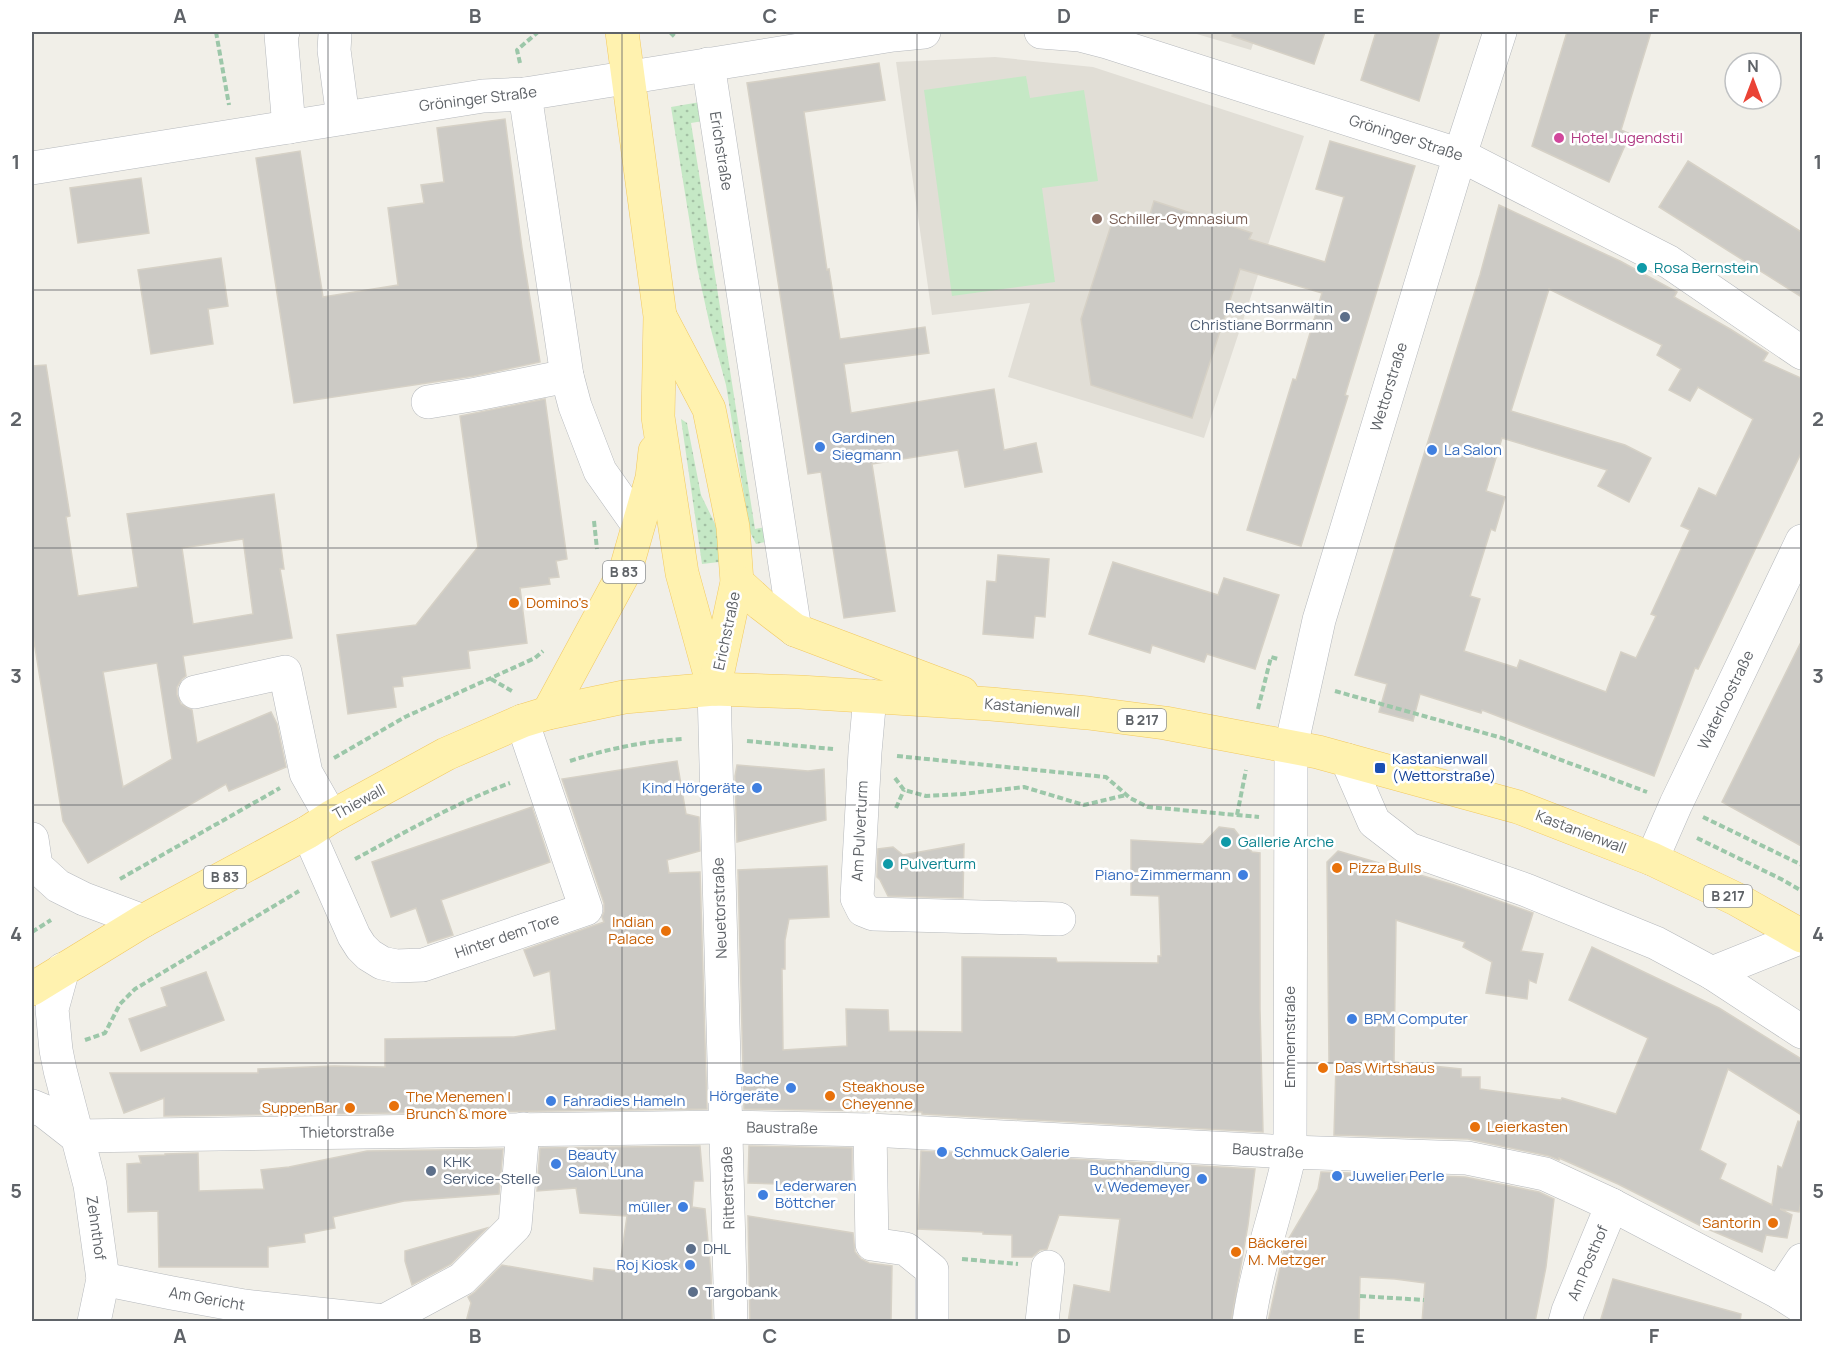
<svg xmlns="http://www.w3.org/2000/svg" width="1834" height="1353" font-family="Manrope,sans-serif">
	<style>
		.education { fill: #e1ded6 }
		.grass { fill: url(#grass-dots) }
		.pitch { fill: #c5e8c5 }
		.building { fill: #cccac5; stroke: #d6d1c6; stroke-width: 1.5; fill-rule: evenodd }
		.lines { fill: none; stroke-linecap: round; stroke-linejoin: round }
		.minor-casing { stroke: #b5b8bc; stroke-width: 34 }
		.major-casing { stroke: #f2c960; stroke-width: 34 }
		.path { stroke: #9cc7a9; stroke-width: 4; stroke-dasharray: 6 3; stroke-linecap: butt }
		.minor { stroke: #fff; stroke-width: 33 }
		.major { stroke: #fff2af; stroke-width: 33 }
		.grid { fill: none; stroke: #5f6368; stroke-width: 1.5; stroke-opacity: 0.55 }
		.hotel-dot { fill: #d1479c; stroke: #fff; stroke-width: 2 }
		.education-dot { fill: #8d6e63; stroke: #fff; stroke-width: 2 }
		.culture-dot { fill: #0f9aa8; stroke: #fff; stroke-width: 2 }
		.service-dot { fill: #5c6f8a; stroke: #fff; stroke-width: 2 }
		.shop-dot { fill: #3f7fe0; stroke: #fff; stroke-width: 2 }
		.food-dot { fill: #e8710a; stroke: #fff; stroke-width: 2 }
		.transit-dot { fill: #1a4fb4; stroke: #fff; stroke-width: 2 }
		.labels { text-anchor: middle; stroke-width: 5; stroke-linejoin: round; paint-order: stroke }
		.shield { fill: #fff; stroke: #8f9295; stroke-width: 1.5 }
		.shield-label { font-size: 14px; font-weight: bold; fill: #5f6368 }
		.street-label { font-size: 15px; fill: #5f6368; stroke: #fff }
		.hotel-label { font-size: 15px; fill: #b23c85; stroke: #fff; text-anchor: start }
		.education-label { font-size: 15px; fill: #785e54; stroke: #fff; text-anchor: start }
		.culture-label { font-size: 15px; fill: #0d838f; stroke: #fff; text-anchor: start }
		.service-label { font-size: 15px; fill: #4e5e75; stroke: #fff; text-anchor: start }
		.shop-label { font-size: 15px; fill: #366cbe; stroke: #fff; text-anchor: start }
		.food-label { font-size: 15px; fill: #c56008; stroke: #fff; text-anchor: start }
		.transit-label { font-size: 15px; fill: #164399; stroke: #fff; text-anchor: start }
		.neatline { fill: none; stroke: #5f6368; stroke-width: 2 }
		.grid-label { font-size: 20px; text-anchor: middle; font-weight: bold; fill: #5f6368 }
	</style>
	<defs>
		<pattern id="grass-dots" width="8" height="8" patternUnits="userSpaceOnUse" patternTransform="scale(1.5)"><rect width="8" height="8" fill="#c5e8c5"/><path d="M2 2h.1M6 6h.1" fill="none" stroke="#a3c0a4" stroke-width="1.8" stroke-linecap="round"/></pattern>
	</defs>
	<rect width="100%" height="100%" fill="#f1efe8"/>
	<g class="education">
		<path d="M1190 32H1257L1251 50Z"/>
		<path d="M995 57 1093 67 1304 136 1204 438 1008 377 1030 303 932 315 896 62Z"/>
	</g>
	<g class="grass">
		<path d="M706 101 709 120 691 123 755 529 770 526V541L756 544 750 532 726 385 710 326 697 267 671 107Z"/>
		<path d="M681 419 687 423 701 495 719 532V562L702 564Z"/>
	</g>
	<path class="pitch" d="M1026 76 1030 98 1084 90 1098 181 1042 188 1055 282 952 296 924 90Z"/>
	<g class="building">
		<path d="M1233 32H1325L1314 64 1232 36Z"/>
		<path d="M1376 32H1440L1419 101 1361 80Z"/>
		<path d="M1567 32H1651L1621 130 1630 134 1609 182 1532 146Z"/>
		<path d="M879 63 885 100 804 112 827 270 829 269 840 339 925 327 929 353 844 364 851 413 994 389 1004 450 1036 443 1042 472 965 487 958 450 872 464 895 611 844 618 821 472 808 474 747 83Z"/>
		<path d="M505 119 522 248 540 362 474 376 294 403 256 158 300 151 323 297 398 285 388 208 424 203 421 185 444 182 437 128Z"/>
		<path d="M1330 141 1415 166 1345 395 1348 396 1301 546 1247 530 1293 379 1296 380 1322 293 1240 269 1192 418 1091 385 1081 319 1115 213 1147 224 1154 201 1252 233 1249 239 1325 262 1344 197 1316 189Z"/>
		<path d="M1688 161 1803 233V298L1659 207Z"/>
		<path d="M141 178 149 233 78 243 70 188Z"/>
		<path d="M1499 205 1620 261 1677 292 1674 297 1730 329 1768 353 1763 361 1803 379V449L1698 669 1695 668 1654 776 1482 710 1481 713 1420 694 1413 721 1379 712 1387 684 1355 675 1480 275ZM1549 289 1662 345 1657 355 1681 369 1669 390 1690 401 1698 387 1753 419 1716 496 1699 488 1681 526 1690 530 1651 614 1656 616 1636 658 1621 652 1606 692 1520 660 1517 668 1464 651 1480 599 1470 596 1491 529 1495 531 1505 497 1486 491 1502 438 1607 470 1598 486 1629 502 1651 458 1625 445 1511 411Z"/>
		<path d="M221 258 228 306 208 309 213 344 151 354 138 270Z"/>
		<path d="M46 365 70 516 66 517 78 596 138 587 127 514 274 494 284 569H280L292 638 183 656 186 676 182 679 177 687V695L181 704 192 710 197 743 271 712 277 724 286 767 229 791 226 784 88 863 63 821 32 629V366ZM243 539 253 614 193 624 182 548ZM157 663 172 759 123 787 103 672Z"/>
		<path d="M545 399 567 559 556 561 559 577 549 578 550 584 520 588 527 643 468 651 470 668 402 677 403 686 393 687 396 707 348 714 337 635 416 625 478 547 460 416Z"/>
		<path d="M998 555 1049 559 1045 617 1035 616 1033 638 983 634 987 581 996 582Z"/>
		<path d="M1113 562 1218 595 1224 578 1279 595 1255 669 1207 654 1204 662 1152 645 1150 653 1089 634Z"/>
		<path d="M1803 638V847L1722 802Z"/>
		<path d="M677 761 686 814 699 817 700 851 667 860 669 873 700 872 707 1109 164 1116V1098L124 1113 110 1073H258V1069L334 1066 385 1067V1039L514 1037 556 1030 550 971 534 976 524 950 604 922 602 917 604 912V903L562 779Z"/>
		<path d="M737 765 808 771 824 769 826 820 737 842 735 776Z"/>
		<path d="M532 807 550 862 441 900 453 935 428 943 416 908 391 917 372 862Z"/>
		<path d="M1219 827 1234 829 1252 852 1260 853V1009L1263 1132 922 1114V1112L889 1111 744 1109 738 870 827 866 829 917 789 919 785 940V969H782L783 1050 847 1046 846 1009 888 1010 889 1031 962 1032V957L1056 958 1057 962 1158 963V956H1161L1159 896 1131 895V840L1203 844Z"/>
		<path d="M964 844 963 898 888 896 880 880 877 877 878 849 893 847 903 855Z"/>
		<path d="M1338 851 1454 885 1533 913 1521 951 1543 954 1536 983 1529 980 1527 999 1486 993 1492 962 1463 947 1465 942 1396 920 1394 1062 1461 1069V1077H1480V1089L1561 1100 1562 1098 1616 1114 1648 1038 1569 1000 1592 947 1719 1008 1803 1060V1116L1728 1069 1700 1150 1726 1164 1720 1179 1772 1205 1778 1166 1782 1168 1798 1121 1803 1122V1192L1799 1212 1780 1209 1792 1215 1787 1238 1766 1235 1762 1252 1703 1227 1618 1184 1559 1158V1160L1549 1156 1468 1139 1334 1135 1336 1063H1329L1327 862Z"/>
		<path d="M206 972 224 1020 141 1051 129 1019 167 1006 161 988Z"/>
		<path d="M700 1146 703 1181H694L692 1207 705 1209 711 1274 712 1322H466L471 1303 468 1297 475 1292 502 1265 593 1281 594 1268 619 1271 627 1216 580 1213 576 1188 537 1191 540 1148Z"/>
		<path d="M749 1146 852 1148V1186L748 1183Z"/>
		<path d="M503 1149 499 1194 404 1201 333 1217 335 1228 304 1234 305 1242 268 1247V1267H159L158 1211 128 1212 127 1164 141 1163 139 1156 165 1155V1154L198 1153 199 1191 264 1189 261 1170 289 1167 367 1151Z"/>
		<path d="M921 1151 1255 1169 1248 1225 1231 1322H1068L1074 1285 1110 1292 1120 1219 1059 1215 1047 1249 1040 1250 1032 1257H1012V1235L983 1234V1232L918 1229Z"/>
		<path d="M1321 1172 1465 1177 1539 1192 1554 1199 1546 1267 1535 1322H1422L1425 1283 1395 1279 1360 1277 1359 1322H1268L1285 1245 1318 1189Z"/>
		<path d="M748 1216 853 1233 855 1252 861 1259 869 1263 892 1266 891 1322H750Z"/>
		<path d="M487 1228 451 1264 412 1285 405 1261V1251Z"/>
		<path d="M1613 1279 1741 1314 1740 1322H1600Z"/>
	</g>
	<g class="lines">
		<defs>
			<g id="minor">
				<path d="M283 32 281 35 289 127"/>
				<path d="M1041 32 1080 35 1107 42 1460 155 1669 262 1802 353"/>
				<path d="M335 34 334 50 343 118"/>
				<path d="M708 64 795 630"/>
				<path d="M525 94 567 376 575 406 600 471 638 525"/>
				<path d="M32 168 483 96 525 94 893 35 924 32"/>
				<path d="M428 402 477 394 567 376"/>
				<path d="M714 689 731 1322"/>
				<path d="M195 692 285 672 306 773 331 817"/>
				<path d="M870 696 865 752 857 898 863 910 873 914 1059 919"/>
				<path d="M1347 760 1374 822 1409 849 1526 890 1656 943 1712 973 1802 1032"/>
				<path d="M308 832 354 936 361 947 369 955 382 963 396 966 423 965 586 909 522 721"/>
				<path d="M32 839 36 866 58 886 84 899 143 921"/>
				<path d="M1652 859 1676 804 1802 541"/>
				<path d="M63 969 52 1009 56 1050 60 1070 90 1185 103 1279 94 1322"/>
				<path d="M1712 973 1802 937"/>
				<path d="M32 1106 44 1111 76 1136"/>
				<path d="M870 1130 872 1244 906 1249 932 1270V1322"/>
				<path d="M76 1136 726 1127 870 1130 1290 1152 1467 1158 1545 1174 1612 1205 1780 1293 1802 1307"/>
				<path d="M103 1279 172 1293 244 1306 384 1321"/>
				<path d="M1780 1293 1802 1260"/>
				<path d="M384 1321 462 1279 515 1226 523 1129"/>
				<path d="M1042 1322 1048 1267"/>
				<path d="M1249 1322C1257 1264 1278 1209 1290 1152L1291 747 1319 620 1460 155 1500 32"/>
				<path d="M1565 1322 1568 1311 1612 1205"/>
			</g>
			<g id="major">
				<path d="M622 32 660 316 658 417 682 573 714 689"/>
				<path d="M661 318 709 409 733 527 737 582 715 685"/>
				<path d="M737 582 761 604 795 630 962 693"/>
				<path d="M548 713 626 569 652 478 655 451"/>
				<path d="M32 989 143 921 308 832 331 817 446 754 522 721 548 713 624 697 714 689 800 692 991 704 1088 713 1165 723 1318 752 1518 807 1652 859 1736 899 1802 936"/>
			</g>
		</defs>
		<use href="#minor" class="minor-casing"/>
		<use href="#major" class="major-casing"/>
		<g class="path">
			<path d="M216 32 229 105"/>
			<path d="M670 32 676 38"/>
			<path d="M520 63 517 50 538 32"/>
			<path d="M594 521 597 549"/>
			<path d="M491 679 512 691"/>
			<path d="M1335 691 1502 738 1647 792"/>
			<path d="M1258 709 1271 657 1278 659"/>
			<path d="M747 741 833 749"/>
			<path d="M897 756 1106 777 1130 798 1148 807 1259 817"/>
			<path d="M334 758 405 717 535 658 543 651"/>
			<path d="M570 761C607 749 645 741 683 739"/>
			<path d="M895 778 904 790 926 796 963 794 1024 787 1084 805 1126 795"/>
			<path d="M896 808 904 790"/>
			<path d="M1237 815 1246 770"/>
			<path d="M1703 817 1802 865"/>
			<path d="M1697 838 1781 879 1802 891"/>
			<path d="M355 859C406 832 455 803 510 783"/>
			<path d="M120 879 280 788"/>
			<path d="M32 932 51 920"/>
			<path d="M85 1040 105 1033 120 1004 135 989 299 891"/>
			<path d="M962 1259 1018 1264"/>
			<path d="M1360 1296 1424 1300"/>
		</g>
		<use href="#minor" class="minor"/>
		<use href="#major" class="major"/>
	</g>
	<path class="grid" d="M328 32V1322M622 32V1322M917 32V1322M1212 32V1322M1506 32V1322M32 290H1802M32 548H1802M32 805H1802M32 1063H1802"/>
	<circle class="hotel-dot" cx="1559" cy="138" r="6"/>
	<circle class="education-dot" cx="1097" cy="219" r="6"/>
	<g class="culture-dot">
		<circle cx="1642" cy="268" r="6"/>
		<circle cx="1226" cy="842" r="6"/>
		<circle cx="888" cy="864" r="6"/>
	</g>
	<g class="service-dot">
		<circle cx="1345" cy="317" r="6"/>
		<circle cx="431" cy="1171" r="6"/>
		<circle cx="691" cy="1249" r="6"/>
		<circle cx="693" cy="1292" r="6"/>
	</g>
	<g class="shop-dot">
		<circle cx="820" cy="447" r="6"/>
		<circle cx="1432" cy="450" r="6"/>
		<circle cx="757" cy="788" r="6"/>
		<circle cx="1243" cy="875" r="6"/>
		<circle cx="1352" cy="1019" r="6"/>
		<circle cx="791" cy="1088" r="6"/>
		<circle cx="551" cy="1101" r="6"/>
		<circle cx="942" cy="1152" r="6"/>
		<circle cx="556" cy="1164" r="6"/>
		<circle cx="1337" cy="1176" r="6"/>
		<circle cx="1202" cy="1179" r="6"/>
		<circle cx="763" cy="1195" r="6"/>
		<circle cx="683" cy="1207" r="6"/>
		<circle cx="690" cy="1265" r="6"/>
	</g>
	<g class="food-dot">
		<circle cx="514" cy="603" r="6"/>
		<circle cx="1337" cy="868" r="6"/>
		<circle cx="666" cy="931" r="6"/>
		<circle cx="1323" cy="1068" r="6"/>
		<circle cx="830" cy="1096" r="6"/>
		<circle cx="394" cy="1106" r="6"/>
		<circle cx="350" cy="1108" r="6"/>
		<circle cx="1475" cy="1127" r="6"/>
		<circle cx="1773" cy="1223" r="6"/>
		<circle cx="1236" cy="1252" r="6"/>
	</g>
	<rect class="transit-dot" x="1374" y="762" width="12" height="12" rx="3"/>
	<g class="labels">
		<g class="shield">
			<rect x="603" y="561" width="42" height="22" rx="4.5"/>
			<rect x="1118" y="709" width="48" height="22" rx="4.5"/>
			<rect x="204" y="866" width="42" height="22" rx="4.5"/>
			<rect x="1704" y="885" width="48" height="22" rx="4.5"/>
		</g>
		<g class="shield-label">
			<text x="624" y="577">B 83</text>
			<text x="1142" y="725">B 217</text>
			<text x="225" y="882">B 83</text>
			<text x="1728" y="901">B 217</text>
		</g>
		<g class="street-label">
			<text transform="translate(478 99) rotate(-7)" y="5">Gröninger Straße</text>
			<text transform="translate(1406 138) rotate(18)" y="5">Gröninger Straße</text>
			<text transform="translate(721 151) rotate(81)" y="5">Erichstraße</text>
			<text transform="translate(1389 387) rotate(-73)" y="5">Wettorstraße</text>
			<text transform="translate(727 631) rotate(-78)" y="5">Erichstraße</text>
			<text transform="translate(1726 700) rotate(-64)" y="5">Waterloostraße</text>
			<text transform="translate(1032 708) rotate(5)" y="5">Kastanienwall</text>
			<text transform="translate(359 802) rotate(-29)" y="5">Thiewall</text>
			<text transform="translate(860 831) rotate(-87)" y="5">Am Pulverturm</text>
			<text transform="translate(1581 832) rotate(21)" y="5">Kastanienwall</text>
			<text transform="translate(720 908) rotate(-92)" y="5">Neuetorstraße</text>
			<text transform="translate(507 936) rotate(-19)" y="5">Hinter dem Tore</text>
			<text transform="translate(1290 1037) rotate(-90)" y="5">Emmernstraße</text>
			<text transform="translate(782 1128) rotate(1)" y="5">Baustraße</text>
			<text transform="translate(347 1132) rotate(-1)" y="5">Thietorstraße</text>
			<text transform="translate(1268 1151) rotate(3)" y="5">Baustraße</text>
			<text transform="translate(728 1188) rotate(-92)" y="5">Ritterstraße</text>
			<text transform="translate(96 1228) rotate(82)" y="5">Zehnthof</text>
			<text transform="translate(1588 1263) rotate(-67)" y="5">Am Posthof</text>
			<text transform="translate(207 1299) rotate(10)" y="5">Am Gericht</text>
		</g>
		<g class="hotel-label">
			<text x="1571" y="143">Hotel Jugendstil</text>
		</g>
		<g class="education-label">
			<text x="1109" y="224">Schiller-Gymnasium</text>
		</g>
		<g class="culture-label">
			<text x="1654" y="273">Rosa Bernstein</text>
			<text x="1238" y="847">Gallerie Arche</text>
			<text x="900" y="869">Pulverturm</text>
		</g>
		<g class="service-label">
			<text x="1333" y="313" text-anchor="end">Rechtsanwältin<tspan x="1333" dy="17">Christiane Borrmann</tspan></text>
			<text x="443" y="1167">KHK<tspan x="443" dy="17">Service-Stelle</tspan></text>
			<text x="703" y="1254">DHL</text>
			<text x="705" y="1297">Targobank</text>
		</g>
		<g class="shop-label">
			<text x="832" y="443">Gardinen<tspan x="832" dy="17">Siegmann</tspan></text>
			<text x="1444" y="455">La Salon</text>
			<text x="745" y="793" text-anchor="end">Kind Hörgeräte</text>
			<text x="1231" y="880" text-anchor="end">Piano-Zimmermann</text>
			<text x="1364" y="1024">BPM Computer</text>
			<text x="779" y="1084" text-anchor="end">Bache<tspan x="779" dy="17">Hörgeräte</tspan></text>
			<text x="563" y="1106">Fahradies Hameln</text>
			<text x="954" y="1157">Schmuck Galerie</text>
			<text x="568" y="1160">Beauty<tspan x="568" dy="17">Salon Luna</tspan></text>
			<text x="1190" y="1175" text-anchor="end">Buchhandlung<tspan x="1190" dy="17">v. Wedemeyer</tspan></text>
			<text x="1349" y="1181">Juwelier Perle</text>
			<text x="775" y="1191">Lederwaren<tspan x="775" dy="17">Böttcher</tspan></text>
			<text x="671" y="1212" text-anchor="end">müller</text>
			<text x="678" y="1270" text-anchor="end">Roj Kiosk</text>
		</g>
		<g class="food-label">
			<text x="526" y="608">Domino's</text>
			<text x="1349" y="873">Pizza Bulls</text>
			<text x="654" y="927" text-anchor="end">Indian<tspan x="654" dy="17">Palace</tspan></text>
			<text x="1335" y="1073">Das Wirtshaus</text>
			<text x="842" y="1092">Steakhouse<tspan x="842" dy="17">Cheyenne</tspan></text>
			<text x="406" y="1102">The Menemen |<tspan x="406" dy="17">Brunch &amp; more</tspan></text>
			<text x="338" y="1113" text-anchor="end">SuppenBar</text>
			<text x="1487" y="1132">Leierkasten</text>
			<text x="1761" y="1228" text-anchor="end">Santorin</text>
			<text x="1248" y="1248">Bäckerei<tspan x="1248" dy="17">M. Metzger</tspan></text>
		</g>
		<g class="transit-label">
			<text x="1392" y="764">Kastanienwall<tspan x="1392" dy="17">(Wettorstraße)</tspan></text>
		</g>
	</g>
	<rect width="1834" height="1353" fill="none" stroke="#ffffff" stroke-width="66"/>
	<g transform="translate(1753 81)"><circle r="28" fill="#ffffff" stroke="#bfc1c3" stroke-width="1.5"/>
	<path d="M0-4.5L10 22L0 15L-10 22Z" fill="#ea4335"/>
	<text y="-9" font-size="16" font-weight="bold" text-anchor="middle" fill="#5f6368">N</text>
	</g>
	<rect x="33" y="33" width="1768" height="1287" class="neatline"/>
	<g class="grid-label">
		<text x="180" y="23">A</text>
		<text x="475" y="23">B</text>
		<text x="770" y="23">C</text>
		<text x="1064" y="23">D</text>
		<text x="1359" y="23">E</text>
		<text x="1654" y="23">F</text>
		<text x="16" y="169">1</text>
		<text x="1818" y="169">1</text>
		<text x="16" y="426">2</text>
		<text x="1818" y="426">2</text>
		<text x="16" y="683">3</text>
		<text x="1818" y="683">3</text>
		<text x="16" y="941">4</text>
		<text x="1818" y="941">4</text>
		<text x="16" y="1198">5</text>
		<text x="1818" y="1198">5</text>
		<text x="180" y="1343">A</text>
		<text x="475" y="1343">B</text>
		<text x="770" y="1343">C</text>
		<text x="1064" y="1343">D</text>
		<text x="1359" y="1343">E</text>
		<text x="1654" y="1343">F</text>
	</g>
</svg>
